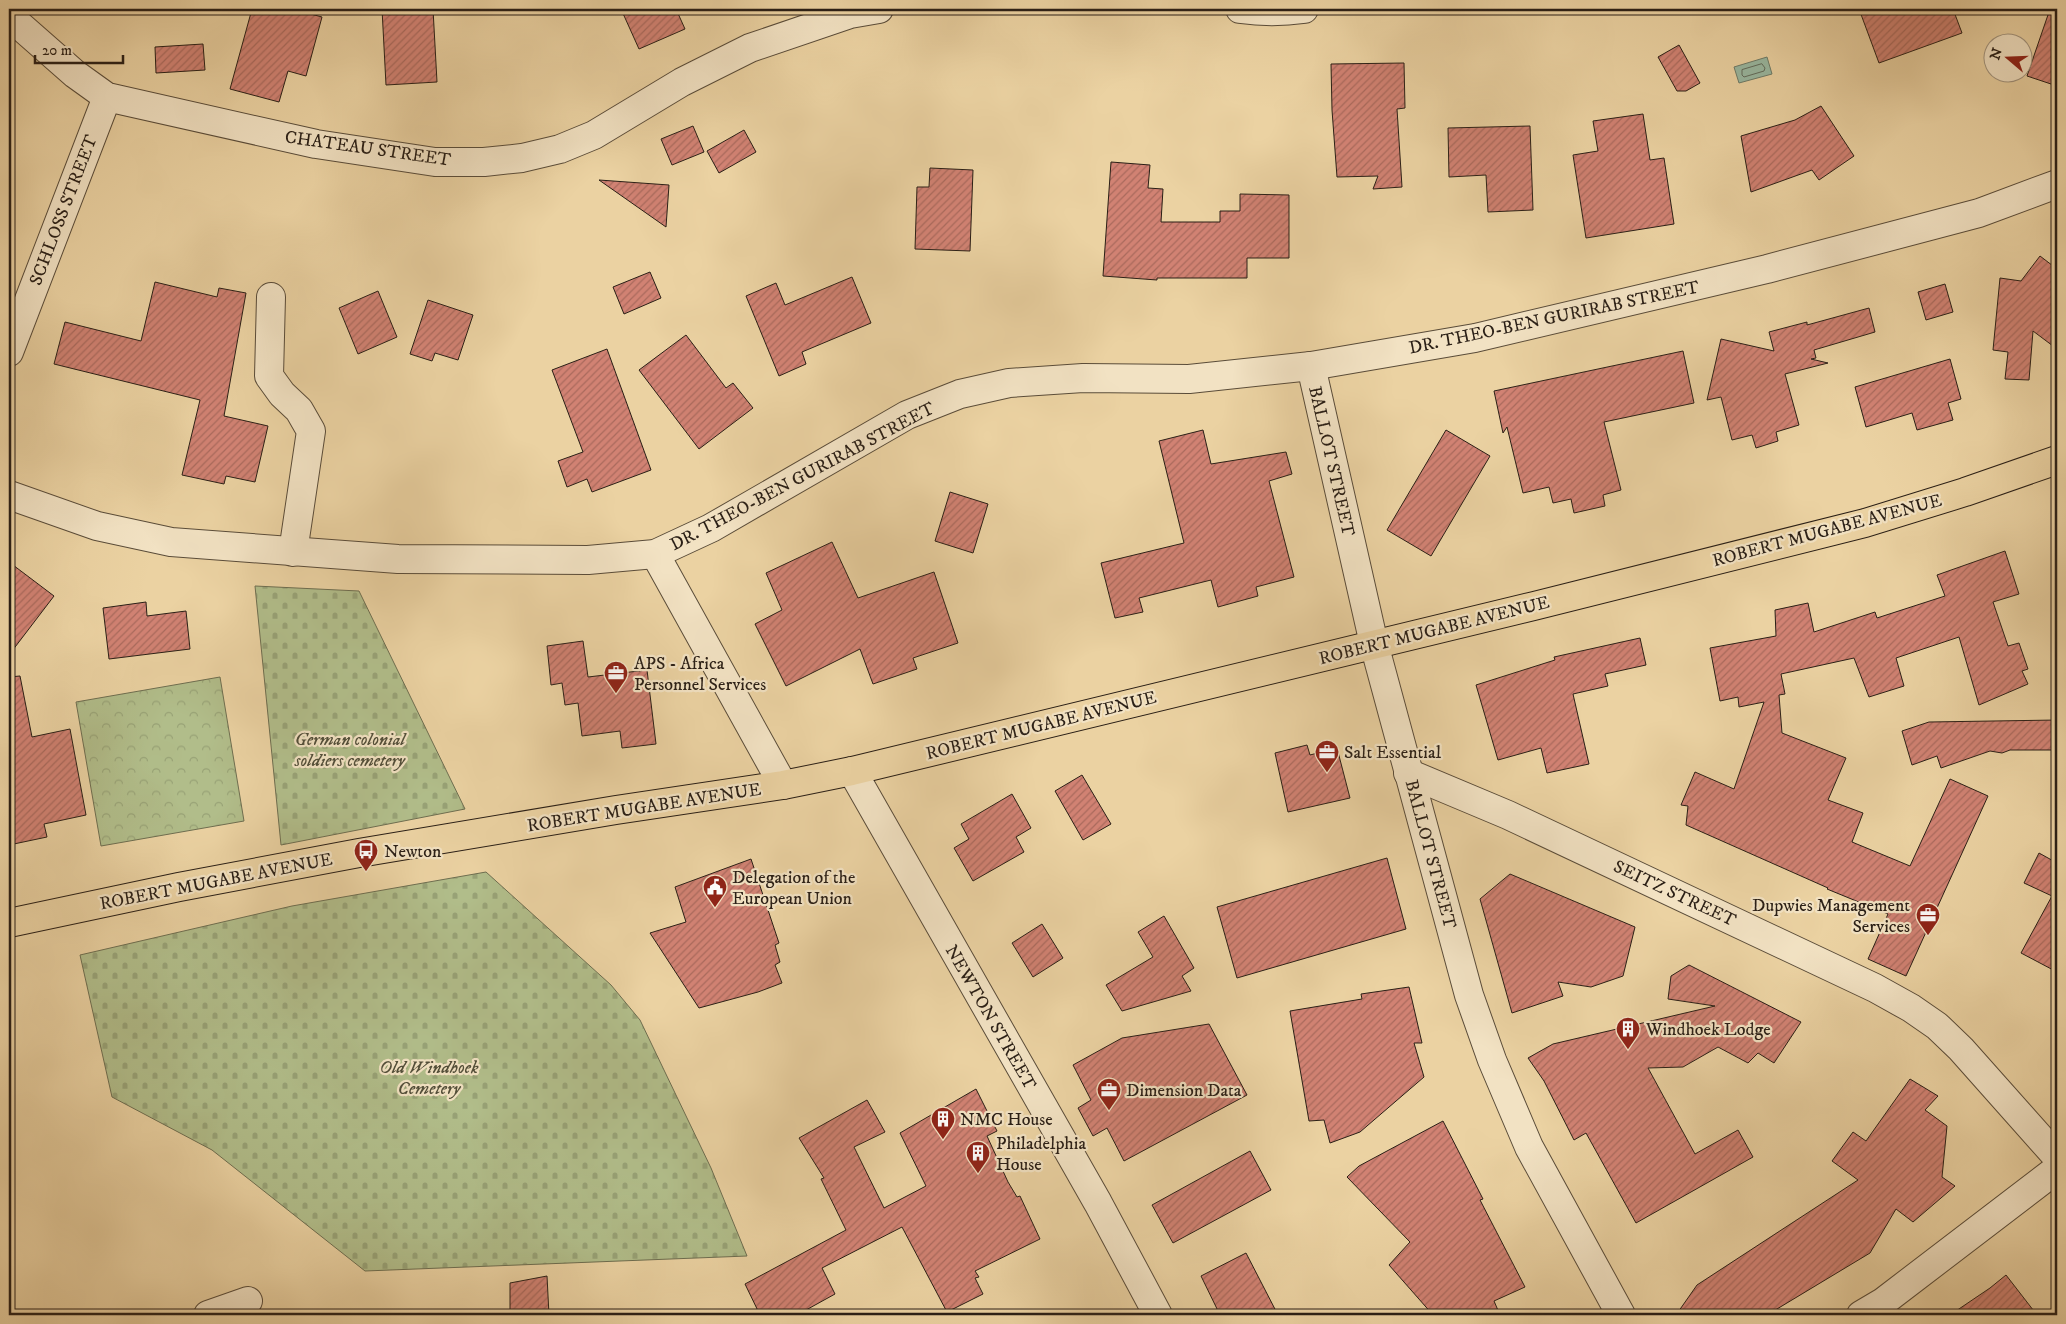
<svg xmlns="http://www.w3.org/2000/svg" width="2066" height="1324" font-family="'IM FELL DW Pica',serif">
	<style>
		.cemetery { fill: url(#cemetery-stones); stroke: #6e6e50 }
		.park { fill: url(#park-crowns); stroke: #6e6e50 }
		.water { fill: #99b8a1; stroke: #6d7b69 }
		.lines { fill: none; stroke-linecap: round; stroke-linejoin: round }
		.shore { stroke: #626c5c; stroke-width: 1 }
		.building { fill: url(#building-hatch); stroke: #2a1f16 }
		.minor-casing { stroke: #5a4c39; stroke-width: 30 }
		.major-casing { stroke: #2a1f16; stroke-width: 30 }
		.minor { stroke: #f2e2c3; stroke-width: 28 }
		.major { stroke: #ebd2a2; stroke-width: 28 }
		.labels { text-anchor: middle; stroke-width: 4.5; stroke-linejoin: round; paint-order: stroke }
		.street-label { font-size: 18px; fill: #2a1f16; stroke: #f2e2c3 }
		.poi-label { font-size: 18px; fill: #2a1f16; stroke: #f2e2c3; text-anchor: start }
		.park-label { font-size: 18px; font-style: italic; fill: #524e39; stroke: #f2e2c3 }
	</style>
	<defs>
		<pattern id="cemetery-stones" width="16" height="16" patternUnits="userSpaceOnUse" patternTransform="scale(1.25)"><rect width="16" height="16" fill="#b1bd8a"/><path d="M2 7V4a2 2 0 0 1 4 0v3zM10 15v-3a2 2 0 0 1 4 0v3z" fill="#98a276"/></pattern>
		<pattern id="park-crowns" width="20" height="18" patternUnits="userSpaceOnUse" patternTransform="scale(1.25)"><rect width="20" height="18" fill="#b1bd8a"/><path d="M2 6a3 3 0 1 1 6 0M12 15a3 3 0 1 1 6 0" fill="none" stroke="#98a276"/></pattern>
		<pattern id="building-hatch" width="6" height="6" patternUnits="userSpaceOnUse" patternTransform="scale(1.25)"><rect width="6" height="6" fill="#d18273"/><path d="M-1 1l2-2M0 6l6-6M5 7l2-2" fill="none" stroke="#aa6a5d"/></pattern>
	</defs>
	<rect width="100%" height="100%" fill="#ebd2a2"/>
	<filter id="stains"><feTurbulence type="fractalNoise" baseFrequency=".004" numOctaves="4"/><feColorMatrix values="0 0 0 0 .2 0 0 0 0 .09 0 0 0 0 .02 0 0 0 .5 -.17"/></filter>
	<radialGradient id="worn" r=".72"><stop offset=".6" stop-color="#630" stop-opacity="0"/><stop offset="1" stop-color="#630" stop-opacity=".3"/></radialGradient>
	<g class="cemetery">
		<path d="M255 586 359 591 465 809 281 845Z"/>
		<path d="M486 872 611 985 640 1020 711 1168 747 1256 365 1271 212 1150 112 1097 80 955 292 906Z"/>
	</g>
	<path class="park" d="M220 677 244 821 101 846 76 702Z"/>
	<path class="water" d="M1767 57 1772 74 1739 83 1734 67Z"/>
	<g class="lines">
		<path class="shore" d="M1762 64 1765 68 1764 71 1744 77 1742 75V70Z"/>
	</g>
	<g class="building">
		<path d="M252 9H292L322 17 306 76 288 71 279 102 230 89Z"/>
		<path d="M382 9H433L437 82 386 85Z"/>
		<path d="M621 9H676L685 29 639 49Z"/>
		<path d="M1859 9H1953L1962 33 1879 63Z"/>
		<path d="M2050 9H2057V86L2027 76Z"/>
		<path d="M203 44 205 70 156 73 155 47Z"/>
		<path d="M1679 45 1700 83 1686 91H1677L1658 57Z"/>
		<path d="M1404 63 1405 108 1397 109 1402 187 1373 189 1378 176 1337 177 1332 110 1331 64Z"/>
		<path d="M1821 106 1854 156 1819 180 1812 170 1751 192 1741 136 1795 120Z"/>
		<path d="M1643 114 1650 160 1664 158 1674 224 1586 238 1573 155 1598 151 1593 121Z"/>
		<path d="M693 126 704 152 672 165 661 139Z"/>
		<path d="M1530 126 1533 210 1488 212 1486 175 1449 177 1448 128Z"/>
		<path d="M744 130 756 152 719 173 707 151Z"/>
		<path d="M1111 162 1150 165 1148 188 1163 189 1161 222H1220V211H1240V194L1289 195V258H1247V278H1157V280L1103 276Z"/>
		<path d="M930 168 973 170 970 251 915 249 917 187H929Z"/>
		<path d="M599 180 669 185 666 227Z"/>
		<path d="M2040 256 2057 269V349L2033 331 2029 380 2005 379 2008 352 1993 350 2000 278 2021 281Z"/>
		<path d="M650 272 661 298 624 314 613 287Z"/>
		<path d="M852 277 871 323 802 352 806 364 779 376 746 296 776 283 785 305Z"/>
		<path d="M155 282 217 297 219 288 246 293 224 416 268 426 255 482 226 476 224 484 182 475 200 400 54 364 65 322 141 341Z"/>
		<path d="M1945 284 1953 312 1926 320 1918 292Z"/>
		<path d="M378 291 397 337 358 354 339 308Z"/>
		<path d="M428 300 473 315 458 360 435 353 432 361 410 354Z"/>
		<path d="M1869 308 1875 332 1814 350 1816 358 1811 359 1828 363 1785 374 1799 425 1776 432 1778 441 1756 448 1752 435 1732 440 1721 397 1707 400 1721 339 1774 351 1769 332 1807 322V325Z"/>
		<path d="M686 335 726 388 733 383 753 408 699 449 639 370Z"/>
		<path d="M607 349 651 470 592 492 587 479 567 487 558 461 583 452 552 370Z"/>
		<path d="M1683 351 1694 403 1604 422 1621 490 1603 495 1605 506 1574 513 1571 499 1553 503 1549 487 1523 493 1507 427 1503 433 1494 391Z"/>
		<path d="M1950 359 1961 399 1948 403 1953 420 1917 430 1912 413 1866 427 1855 387Z"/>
		<path d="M1203 430 1211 464 1286 452 1292 474 1269 481 1294 577 1256 587 1258 596 1218 607 1211 580 1139 598 1143 612 1115 618 1101 563 1184 543 1159 441Z"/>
		<path d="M1446 430 1490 456 1431 556 1387 530Z"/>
		<path d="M950 492 988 504 973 553 935 541Z"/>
		<path d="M832 542 858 598 934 572 958 643 913 658 917 669 873 684 860 649 786 686 755 624 782 610 766 573Z"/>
		<path d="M2005 551 2019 594 1993 602 2008 646 2019 643 2028 669 2022 671 2028 684 1979 705 1959 637 1896 658 1904 686 1869 697 1854 658 1781 674 1785 694 1779 695 1782 733 1846 758 1828 800 1863 813 1852 842 1910 866 1950 779 1988 796 1906 976 1868 959 1888 914 1827 889 1828 888 1686 825 1688 806 1681 805 1695 772 1734 789 1764 702 1739 707 1738 697 1720 701 1710 648 1776 636 1775 610 1808 603 1814 632 1875 612 1877 618 1945 596 1937 575Z"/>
		<path d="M9 562 54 596 9 655Z"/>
		<path d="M146 602 147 616 186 611 190 649 109 659 103 608Z"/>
		<path d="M1640 638 1646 665 1605 674 1608 686 1573 694 1589 764 1547 773 1541 748 1498 760 1476 685 1555 660 1554 657Z"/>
		<path d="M583 641 588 677 647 670 656 744 622 748 620 731 582 736 578 703 565 705 562 683 551 685 547 646Z"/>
		<path d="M20 676 32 737 70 729 86 815 44 824 47 837 9 845V677Z"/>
		<path d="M2057 720V750H2010L2002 753 1990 751 1941 768 1937 756 1912 765 1902 731 1929 722Z"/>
		<path d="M1307 745 1310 755 1337 748 1350 798 1288 812 1275 753Z"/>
		<path d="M1082 775 1111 824 1083 840 1055 791Z"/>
		<path d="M1012 794 1031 828 1016 837 1024 852 973 881 954 848 969 839 961 824Z"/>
		<path d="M2039 853 2057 863V972L2021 953 2052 896 2024 883Z"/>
		<path d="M1387 858 1406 929 1237 978 1217 907Z"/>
		<path d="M751 859 779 943 775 945 780 962 775 965 782 983 758 992 699 1008 650 933 686 922 675 887Z"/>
		<path d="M1510 874 1635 927 1623 976 1591 987 1558 982 1563 996 1512 1013 1480 899Z"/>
		<path d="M1164 916 1194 968 1182 976 1191 991 1122 1011 1106 985 1153 957 1138 932Z"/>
		<path d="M1042 924 1063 958 1033 977 1012 943Z"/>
		<path d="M1689 965 1801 1022 1774 1063 1758 1053 1748 1063 1718 1047 1683 1067 1648 1068 1695 1154 1738 1130 1753 1157 1636 1223 1586 1133 1574 1140 1544 1081 1528 1058 1553 1044 1715 1006 1668 999 1671 976Z"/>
		<path d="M1409 987 1422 1043H1414L1424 1077 1360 1132 1330 1143 1324 1120 1309 1121 1290 1011 1362 999 1361 994Z"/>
		<path d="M1209 1024 1247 1095 1124 1161 1107 1128 1093 1136 1078 1108 1091 1100 1073 1065 1122 1038Z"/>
		<path d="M1910 1079 1938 1096 1925 1110 1947 1126 1942 1177 1955 1186 1913 1222 1896 1209 1870 1253 1767 1315H1676L1697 1285 1858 1180 1832 1161 1853 1132 1866 1141Z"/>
		<path d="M976 1089 997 1131 987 1136 1008 1182 1017 1197 1020 1196 1040 1239 975 1271 979 1277 975 1278 983 1294 947 1312 902 1227 822 1268 835 1294 797 1315H760L745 1284 846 1230 821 1179 824 1178 799 1138 867 1100 885 1132 854 1147 884 1208 926 1186 900 1133Z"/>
		<path d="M1443 1121 1483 1199 1480 1200 1525 1287 1494 1301 1500 1315H1433L1389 1265 1410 1242 1347 1177 1359 1166Z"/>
		<path d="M1250 1151 1271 1190 1173 1243 1152 1205Z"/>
		<path d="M1246 1253 1278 1315H1220L1201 1276Z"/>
		<path d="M2006 1275 2037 1315H1950L1990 1288Z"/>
		<path d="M547 1276 549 1315H510V1283Z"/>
	</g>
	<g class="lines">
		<defs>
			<g id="minor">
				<path d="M1240 9C1261 12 1283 12 1304 9"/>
				<path d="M9 16 75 74 107 97 316 144 435 162H484L522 158 560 149 594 135 682 82 750 48 850 14 879 9"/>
				<path d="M271 297 269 376 282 394 299 410 311 431 293 552"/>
				<path d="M9 352 107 97"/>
				<path d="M1311 366 1374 644 1469 995 1492 1060 1529 1147 1621 1315"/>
				<path d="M9 495 97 526 171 542 398 559 588 560 655 554 711 528 907 415 960 394 1009 383 1083 378 1189 379 1311 366 1475 338 1767 269 1979 213 2057 184"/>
				<path d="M655 554 783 785"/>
				<path d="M852 771 1098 1203 1158 1315"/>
				<path d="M1408 773 1508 815 1875 988 1911 1008 1937 1026 1961 1049 2057 1157"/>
				<path d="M208 1315 248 1301"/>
				<path d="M1861 1315 1883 1302 2057 1169"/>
			</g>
			<path id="major" d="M9 923 179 887 359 853 616 810 783 785 852 771 1534 606 1865 523 1965 492 2057 460"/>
		</defs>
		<use href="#minor" class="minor-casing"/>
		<use href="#major" class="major-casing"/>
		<use href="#minor" class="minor"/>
		<use href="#major" class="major"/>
	</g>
	<defs>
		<symbol id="office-pin" viewBox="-11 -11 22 30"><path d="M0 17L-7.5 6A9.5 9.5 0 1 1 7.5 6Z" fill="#8f2418" stroke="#f2e2c3"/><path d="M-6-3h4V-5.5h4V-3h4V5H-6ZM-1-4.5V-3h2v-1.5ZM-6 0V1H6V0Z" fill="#fff"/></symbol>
		<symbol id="bus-pin" viewBox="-11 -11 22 30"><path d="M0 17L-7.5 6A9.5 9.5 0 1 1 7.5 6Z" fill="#8f2418" stroke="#f2e2c3"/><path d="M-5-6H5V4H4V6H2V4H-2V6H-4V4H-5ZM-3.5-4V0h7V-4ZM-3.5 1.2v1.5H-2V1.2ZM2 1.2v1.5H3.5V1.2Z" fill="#fff"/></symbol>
		<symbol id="civic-pin" viewBox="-11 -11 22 30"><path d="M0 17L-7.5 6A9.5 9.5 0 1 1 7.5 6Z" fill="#8f2418" stroke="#f2e2c3"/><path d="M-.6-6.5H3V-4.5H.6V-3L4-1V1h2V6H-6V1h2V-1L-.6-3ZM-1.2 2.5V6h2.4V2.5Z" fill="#fff"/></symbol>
		<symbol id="building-pin" viewBox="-11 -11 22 30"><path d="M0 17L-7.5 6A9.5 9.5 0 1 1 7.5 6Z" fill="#8f2418" stroke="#f2e2c3"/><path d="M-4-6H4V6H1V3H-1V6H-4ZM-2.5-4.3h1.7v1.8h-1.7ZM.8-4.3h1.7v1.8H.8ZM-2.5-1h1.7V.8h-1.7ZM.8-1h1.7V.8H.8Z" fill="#fff"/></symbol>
	</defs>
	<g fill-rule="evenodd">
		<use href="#office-pin" x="602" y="659" width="28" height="38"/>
		<use href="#office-pin" x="1313" y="738" width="28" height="38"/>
		<use href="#bus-pin" x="352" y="837" width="28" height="38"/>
		<use href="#civic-pin" x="701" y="873" width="28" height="38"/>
		<use href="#office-pin" x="1914" y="901" width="28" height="38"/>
		<use href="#building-pin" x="1614" y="1015" width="28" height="38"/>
		<use href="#office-pin" x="1095" y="1076" width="28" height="38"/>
		<use href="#building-pin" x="929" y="1105" width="28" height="38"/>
		<use href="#building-pin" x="964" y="1139" width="28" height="38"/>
	</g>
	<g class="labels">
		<g class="street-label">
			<text transform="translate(368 148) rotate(8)" y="6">CHATEAU STREET</text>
			<text transform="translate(63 210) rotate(-69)" y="6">SCHLOSS STREET</text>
			<text transform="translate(1554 317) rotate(-12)" y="6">DR. THEO-BEN GURIRAB STREET</text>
			<text transform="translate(1332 461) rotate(77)" y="6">BALLOT STREET</text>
			<text transform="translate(802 476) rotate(-28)" y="6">DR. THEO-BEN GURIRAB STREET</text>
			<text transform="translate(1827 530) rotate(-15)" y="6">ROBERT MUGABE AVENUE</text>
			<text transform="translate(1434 630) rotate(-14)" y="6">ROBERT MUGABE AVENUE</text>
			<text transform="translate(1041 725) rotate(-14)" y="6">ROBERT MUGABE AVENUE</text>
			<text transform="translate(644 807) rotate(-9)" y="6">ROBERT MUGABE AVENUE</text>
			<text transform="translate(1431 854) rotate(75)" y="6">BALLOT STREET</text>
			<text transform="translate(216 881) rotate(-11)" y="6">ROBERT MUGABE AVENUE</text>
			<text transform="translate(1675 893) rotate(25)" y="6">SEITZ STREET</text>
			<text transform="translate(991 1017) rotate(60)" y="6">NEWTON STREET</text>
		</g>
		<g class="poi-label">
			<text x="634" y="669">APS - Africa<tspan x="634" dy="21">Personnel Services</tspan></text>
			<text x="1344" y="758">Salt Essential</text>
			<text x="384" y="857">Newton</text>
			<text x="732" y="883">Delegation of the<tspan x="732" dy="21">European Union</tspan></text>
			<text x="1910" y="911" text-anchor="end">Dupwies Management<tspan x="1910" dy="21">Services</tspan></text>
			<text x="1646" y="1035">Windhoek Lodge</text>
			<text x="1126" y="1096">Dimension Data</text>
			<text x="960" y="1125">NMC House</text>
			<text x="996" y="1149">Philadelphia<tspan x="996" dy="21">House</tspan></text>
		</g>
		<g class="park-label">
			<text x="350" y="745">German colonial<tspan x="350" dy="21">soldiers cemetery</tspan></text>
			<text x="429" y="1073">Old Windhoek<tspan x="429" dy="21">Cemetery</tspan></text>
		</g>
	</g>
	<rect width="2066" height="1324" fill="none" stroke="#ebd2a2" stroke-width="30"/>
	<rect x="10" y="10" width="2046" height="1304" fill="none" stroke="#2a1f16" stroke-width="2.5"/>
	<rect x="15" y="15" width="2036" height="1294" fill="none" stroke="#2a1f16"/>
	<g transform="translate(2008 58) rotate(289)"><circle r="24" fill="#f2e2c3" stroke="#a2947e"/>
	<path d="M0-4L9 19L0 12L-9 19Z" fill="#8f2418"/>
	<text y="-8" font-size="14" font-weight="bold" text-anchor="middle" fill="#2a1f16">N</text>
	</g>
	<path d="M35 55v8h88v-8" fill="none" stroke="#2a1f16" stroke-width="2.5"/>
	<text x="42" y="55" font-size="15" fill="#2a1f16" stroke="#f2e2c3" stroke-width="4" paint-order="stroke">20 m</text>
	<rect width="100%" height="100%" filter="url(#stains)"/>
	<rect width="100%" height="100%" fill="url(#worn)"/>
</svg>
